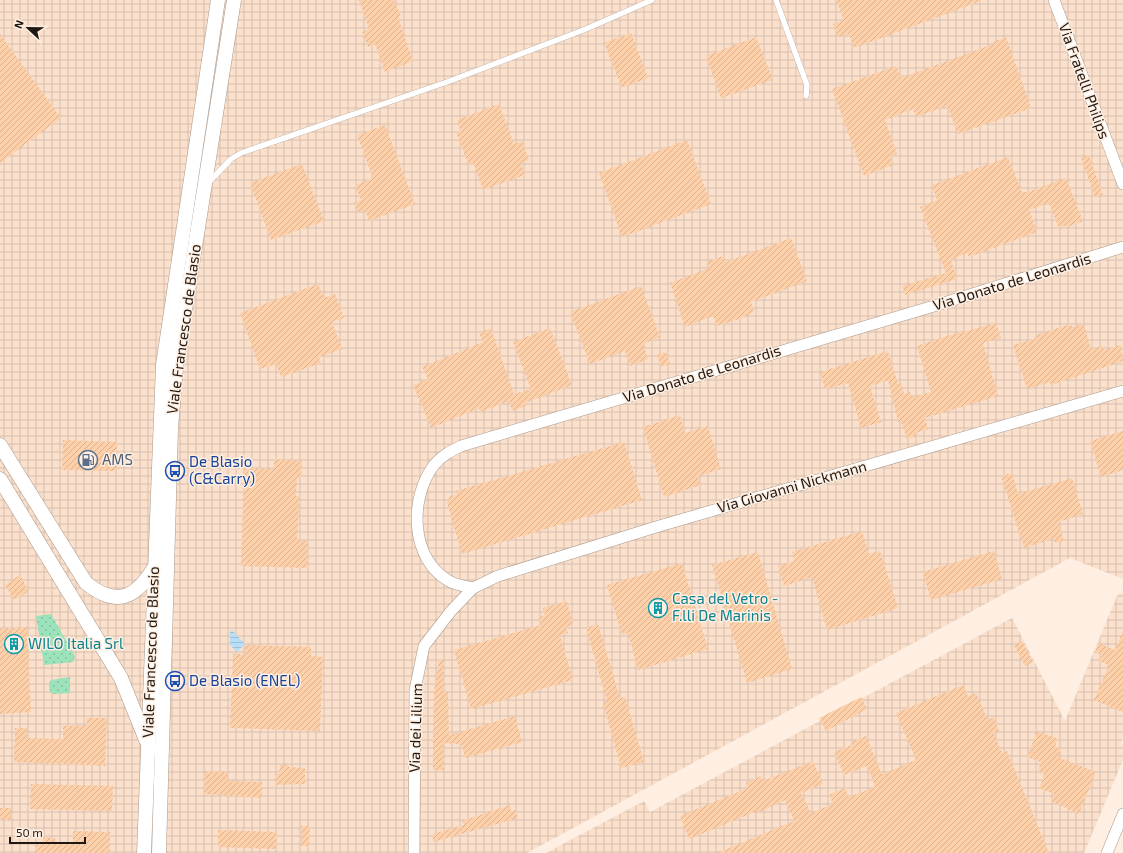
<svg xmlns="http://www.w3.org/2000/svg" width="1123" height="853" font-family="'Exo 2',sans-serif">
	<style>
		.industrial { fill: url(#industrial-grid) }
		.grass { fill: url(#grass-dots) }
		.water { fill: url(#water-rules) }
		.building { fill: url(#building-hatch) }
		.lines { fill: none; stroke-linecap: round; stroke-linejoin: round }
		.service-casing { stroke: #ab998a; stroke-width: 6 }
		.minor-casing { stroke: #ab998a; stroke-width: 12 }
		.tertiary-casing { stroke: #ab998a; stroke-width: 15 }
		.service { stroke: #fff; stroke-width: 5.5 }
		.minor { stroke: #fff; stroke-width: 11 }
		.tertiary { stroke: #fff; stroke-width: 14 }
		.labels { text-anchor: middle; stroke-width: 3; stroke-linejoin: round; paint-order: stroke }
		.street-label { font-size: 15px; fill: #1f1812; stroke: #feefe2 }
		.service-label { font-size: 15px; fill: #4e5e75; stroke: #feefe2; text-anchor: start }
		.transit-label { font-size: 15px; fill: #164399; stroke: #feefe2; text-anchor: start }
		.culture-label { font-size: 15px; fill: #0d838f; stroke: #feefe2; text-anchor: start }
	</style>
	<defs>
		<pattern id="industrial-grid" width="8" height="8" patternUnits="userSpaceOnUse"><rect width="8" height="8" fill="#fbe0cc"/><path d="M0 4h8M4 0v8" fill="none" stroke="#d7bfae"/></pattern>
		<pattern id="grass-dots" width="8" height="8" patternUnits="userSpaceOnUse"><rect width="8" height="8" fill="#9ce2ba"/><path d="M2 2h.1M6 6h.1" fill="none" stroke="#86c19f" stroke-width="1.8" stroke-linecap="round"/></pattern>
		<pattern id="water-rules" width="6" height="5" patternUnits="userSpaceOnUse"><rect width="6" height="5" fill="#b8dff8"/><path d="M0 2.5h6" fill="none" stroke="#9ebfd4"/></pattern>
		<pattern id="building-hatch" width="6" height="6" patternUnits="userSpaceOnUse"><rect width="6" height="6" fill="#fed0aa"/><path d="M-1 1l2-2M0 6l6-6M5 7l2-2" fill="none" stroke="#d9b291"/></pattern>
	</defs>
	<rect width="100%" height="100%" fill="#feefe2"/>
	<g class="industrial">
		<path d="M0 0H1123V579L1070 558 527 853H0Z"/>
		<path d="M1120 593 1123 594V738L1121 744 1123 745V760L1084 853H546L644 801 650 812 1012 618 1065 721 1117 596Z"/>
	</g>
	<g class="grass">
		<path d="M51 614 75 656 73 662 44 665 36 616Z"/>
		<path d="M70 677V693L54 694 50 692 49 684 51 680Z"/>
	</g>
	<path class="water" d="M232 630 245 644 237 652 230 645V632Z"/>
	<g class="building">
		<path d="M359 0H394L401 16 398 17 413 61 385 72 375 44 368 47 362 32 369 29Z"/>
		<path d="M836 0H981V1L854 48 849 34 838 37 833 24 844 20Z"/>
		<path d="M631 33 648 78 622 88 604 43Z"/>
		<path d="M0 34 61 118 0 163Z"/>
		<path d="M756 37 773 80 721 98 706 56Z"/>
		<path d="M1006 37 1031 108 958 134 947 106 916 117 913 109 885 120 897 154 890 157 893 165 864 176 832 89 896 66 901 78 993 44V42Z"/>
		<path d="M499 104 514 144 522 141 529 160 521 163 525 175 483 190 473 162 468 164 456 132 461 130 457 120Z"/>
		<path d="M385 125 415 204 369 221 365 210 358 213 354 203 361 200 355 185 373 178 357 135Z"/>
		<path d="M687 140 711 204 622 237 599 173Z"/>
		<path d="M1089 155 1103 195 1095 197 1081 158Z"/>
		<path d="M1008 157 1022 192H1028L1066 178 1083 221 1068 227 1067 225 1059 228 1049 203 1029 210 1037 232 969 257 967 253 951 260 957 279 905 295 902 286 946 273 920 207 937 200 932 185Z"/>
		<path d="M302 164 324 221 271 240 250 183Z"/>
		<path d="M791 238 807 281 751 302 754 312 745 317 717 326 713 316 685 327 670 283 709 268 706 262 724 256 726 262Z"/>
		<path d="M318 284 324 298 335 294 344 318 332 322 342 349 319 357 321 363 281 377 276 364 260 369 240 313Z"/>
		<path d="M641 286 660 337 643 344 648 359 630 366 625 351 590 364 570 312Z"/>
		<path d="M996 323 1001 338 983 343 998 396 925 418 928 429 915 433 916 436 907 439 901 421 898 422 888 380 870 386 881 422 861 428 848 383 825 389 820 372 888 351 898 384 901 383 904 394 910 392 912 397 931 392 917 346 947 336Z"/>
		<path d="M1071 324 1072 327 1084 324 1091 349 1102 346 1104 350 1121 345 1123 361 1051 385 1050 382 1027 389 1013 345 1037 338 1036 335Z"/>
		<path d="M491 328 514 394 531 389 513 342 550 328 572 385 525 403 526 406 512 411 509 401 480 412 479 408 431 428 413 385 428 379 422 367 483 342 479 333Z"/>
		<path d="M666 352 670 364 661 367 657 355Z"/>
		<path d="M680 415 685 433 708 426 721 469 698 476 701 485 664 497 643 427Z"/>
		<path d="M1123 431V470L1101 477 1090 441Z"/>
		<path d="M63 440 117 442 116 471 62 470Z"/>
		<path d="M624 442 642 500 462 554 447 503 450 496 457 495 456 491Z"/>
		<path d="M274 459 302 461 301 478H297L296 496H300L297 540 308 541V568L241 566 244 468 274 469Z"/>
		<path d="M1012 473 1018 494 1072 478 1083 514 1058 522 1064 541 1055 543 1054 538 1024 548 1001 476Z"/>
		<path d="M862 531 869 554 880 551 898 608 827 630 812 577 784 586 778 566 794 561 792 552Z"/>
		<path d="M994 551 1002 579 931 600 923 572Z"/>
		<path d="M758 552 792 669 747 683 712 565Z"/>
		<path d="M682 563 708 649 638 670 628 633 622 635 607 585Z"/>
		<path d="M20 575 29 591 14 600 5 585Z"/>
		<path d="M567 601 573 625 566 627 568 633 560 635 573 680 471 709 454 650 541 625 539 617 545 615 543 608Z"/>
		<path d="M598 624 620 698 625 697 644 762 621 768 603 703 607 701 586 628Z"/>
		<path d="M27 627 31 712 0 714V629Z"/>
		<path d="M1123 631V712L1094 700 1109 665 1099 661 1102 655 1095 652 1099 643 1115 650Z"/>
		<path d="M1022 641 1033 662 1025 666 1014 645Z"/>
		<path d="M245 645 311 647V656L323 657 320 731 230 728 233 654H245Z"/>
		<path d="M439 659 444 660 443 692 448 691 449 735 515 716 522 742 465 758 461 744 443 743 444 770H433V742L429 741 433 740 434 691Z"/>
		<path d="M963 685 968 696 976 693 988 720 994 717 999 731 994 733 1002 753 1007 751 1049 853H717L794 821 785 800 758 813 757 811 689 839 680 816 748 788 746 783 761 776 763 781 813 761 823 784 801 793 811 813 833 804 829 795 845 788 849 797 875 787 867 766 844 775 834 752 852 745 851 742 866 736 882 774 916 760 896 713Z"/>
		<path d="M861 697 867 709 826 731 819 718Z"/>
		<path d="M86 718H107L105 766 14 762 15 728H27V738L63 739V726L87 725Z"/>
		<path d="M1037 731 1058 739 1055 746 1061 749 1058 757 1096 772 1079 814 1051 801 1054 794 1039 788 1045 774 1038 771 1041 762 1027 757Z"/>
		<path d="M280 765H289V767L305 768V784L275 785V774H279Z"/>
		<path d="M205 771 227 772V781L262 782V798L204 794Z"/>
		<path d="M31 784 113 786 112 811 30 809Z"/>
		<path d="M510 805 511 811 516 810 518 818 433 842V834L464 825 462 821Z"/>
		<path d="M0 808H11V820L0 819Z"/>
		<path d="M301 826H310L309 846H301Z"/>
		<path d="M218 830 277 832 276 849 218 847Z"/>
		<path d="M73 831 110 832V853H35V842H43V837L55 838 56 842 73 843Z"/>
	</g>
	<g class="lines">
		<defs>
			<g id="service">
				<path d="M776 0 807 85 806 96"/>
				<path d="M209 182 231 159 241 153 447 82 586 29 652 0"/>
			</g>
			<g id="minor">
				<path d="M1054 0 1123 184"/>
				<path d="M473 588C465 586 456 585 449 581 410 559 409 498 434 465 441 456 451 451 461 446L934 306 1123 247"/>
				<path d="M414 853 415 690 424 646 451 611 473 588 498 576 656 527 1123 391"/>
				<path d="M1107 853 1123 814"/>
			</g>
			<g id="tertiary">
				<path d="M0 445 86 583C116 607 135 599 154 568"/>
				<path d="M0 479 121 678 146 740"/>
				<path d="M144 853 163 365 218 0"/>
				<path d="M159 853 171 428 176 367 234 0"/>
			</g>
		</defs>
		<use href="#service" class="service-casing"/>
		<use href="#minor" class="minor-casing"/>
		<use href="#tertiary" class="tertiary-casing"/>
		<use href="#service" class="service"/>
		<use href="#minor" class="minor"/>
		<use href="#tertiary" class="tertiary"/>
	</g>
	<defs>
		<symbol id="fuel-ring" viewBox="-11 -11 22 22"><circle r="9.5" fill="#feefe2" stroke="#5c6f8a" stroke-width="1.5"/><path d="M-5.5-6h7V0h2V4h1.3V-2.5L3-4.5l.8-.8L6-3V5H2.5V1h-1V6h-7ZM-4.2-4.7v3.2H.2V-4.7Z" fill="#5c6f8a"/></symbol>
		<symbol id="bus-ring" viewBox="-11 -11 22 22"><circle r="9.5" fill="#feefe2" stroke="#1a4fb4" stroke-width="1.5"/><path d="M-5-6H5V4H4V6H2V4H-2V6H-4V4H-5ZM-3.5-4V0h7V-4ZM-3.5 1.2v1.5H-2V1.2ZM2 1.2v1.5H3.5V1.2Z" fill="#1a4fb4"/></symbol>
		<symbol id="building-ring" viewBox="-11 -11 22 22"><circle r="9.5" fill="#feefe2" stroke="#0f9aa8" stroke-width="1.5"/><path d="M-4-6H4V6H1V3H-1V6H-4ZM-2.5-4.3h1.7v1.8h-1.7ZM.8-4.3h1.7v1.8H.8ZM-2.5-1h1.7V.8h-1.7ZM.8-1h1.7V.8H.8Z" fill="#0f9aa8"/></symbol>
	</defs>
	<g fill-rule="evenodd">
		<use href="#fuel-ring" x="77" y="449" width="22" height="22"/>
		<use href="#bus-ring" x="164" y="460" width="22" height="22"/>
		<use href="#building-ring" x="647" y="597" width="22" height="22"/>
		<use href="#building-ring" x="3" y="633" width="22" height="22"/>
		<use href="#bus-ring" x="164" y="670" width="22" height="22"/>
	</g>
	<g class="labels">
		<g class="street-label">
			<text transform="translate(1084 81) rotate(70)" y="5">Via Fratelli Philips</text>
			<text transform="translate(1012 282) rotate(-17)" y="5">Via Donato de Leonardis</text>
			<text transform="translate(184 329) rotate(-82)" y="5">Viale Francesco de Blasio</text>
			<text transform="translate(702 374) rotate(-17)" y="5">Via Donato de Leonardis</text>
			<text transform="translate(792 487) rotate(-16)" y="5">Via Giovanni Nickmann</text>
			<text transform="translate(151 652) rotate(-88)" y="5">Viale Francesco de Blasio</text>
			<text transform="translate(416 728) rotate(-88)" y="5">Via dei Lilium</text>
		</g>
		<g class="service-label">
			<text x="102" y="465">AMS</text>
		</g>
		<g class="transit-label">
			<text x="189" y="467">De Blasio<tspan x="189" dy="17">(C&amp;Carry)</tspan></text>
			<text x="189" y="686">De Blasio (ENEL)</text>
		</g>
		<g class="culture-label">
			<text x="672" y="604">Casa del Vetro -<tspan x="672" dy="17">F.lli De Marinis</tspan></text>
			<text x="28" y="649">WILO Italia Srl</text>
		</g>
	</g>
	<g transform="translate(28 28) rotate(292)" stroke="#feefe2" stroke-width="3" paint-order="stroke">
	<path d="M0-3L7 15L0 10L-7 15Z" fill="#1f1812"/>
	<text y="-6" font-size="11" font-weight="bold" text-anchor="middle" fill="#1f1812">N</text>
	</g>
	<path d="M10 837v6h75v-6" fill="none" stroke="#1f1812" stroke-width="2"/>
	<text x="16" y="837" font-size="12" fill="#1f1812" stroke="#feefe2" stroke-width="3" paint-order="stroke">50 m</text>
</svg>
